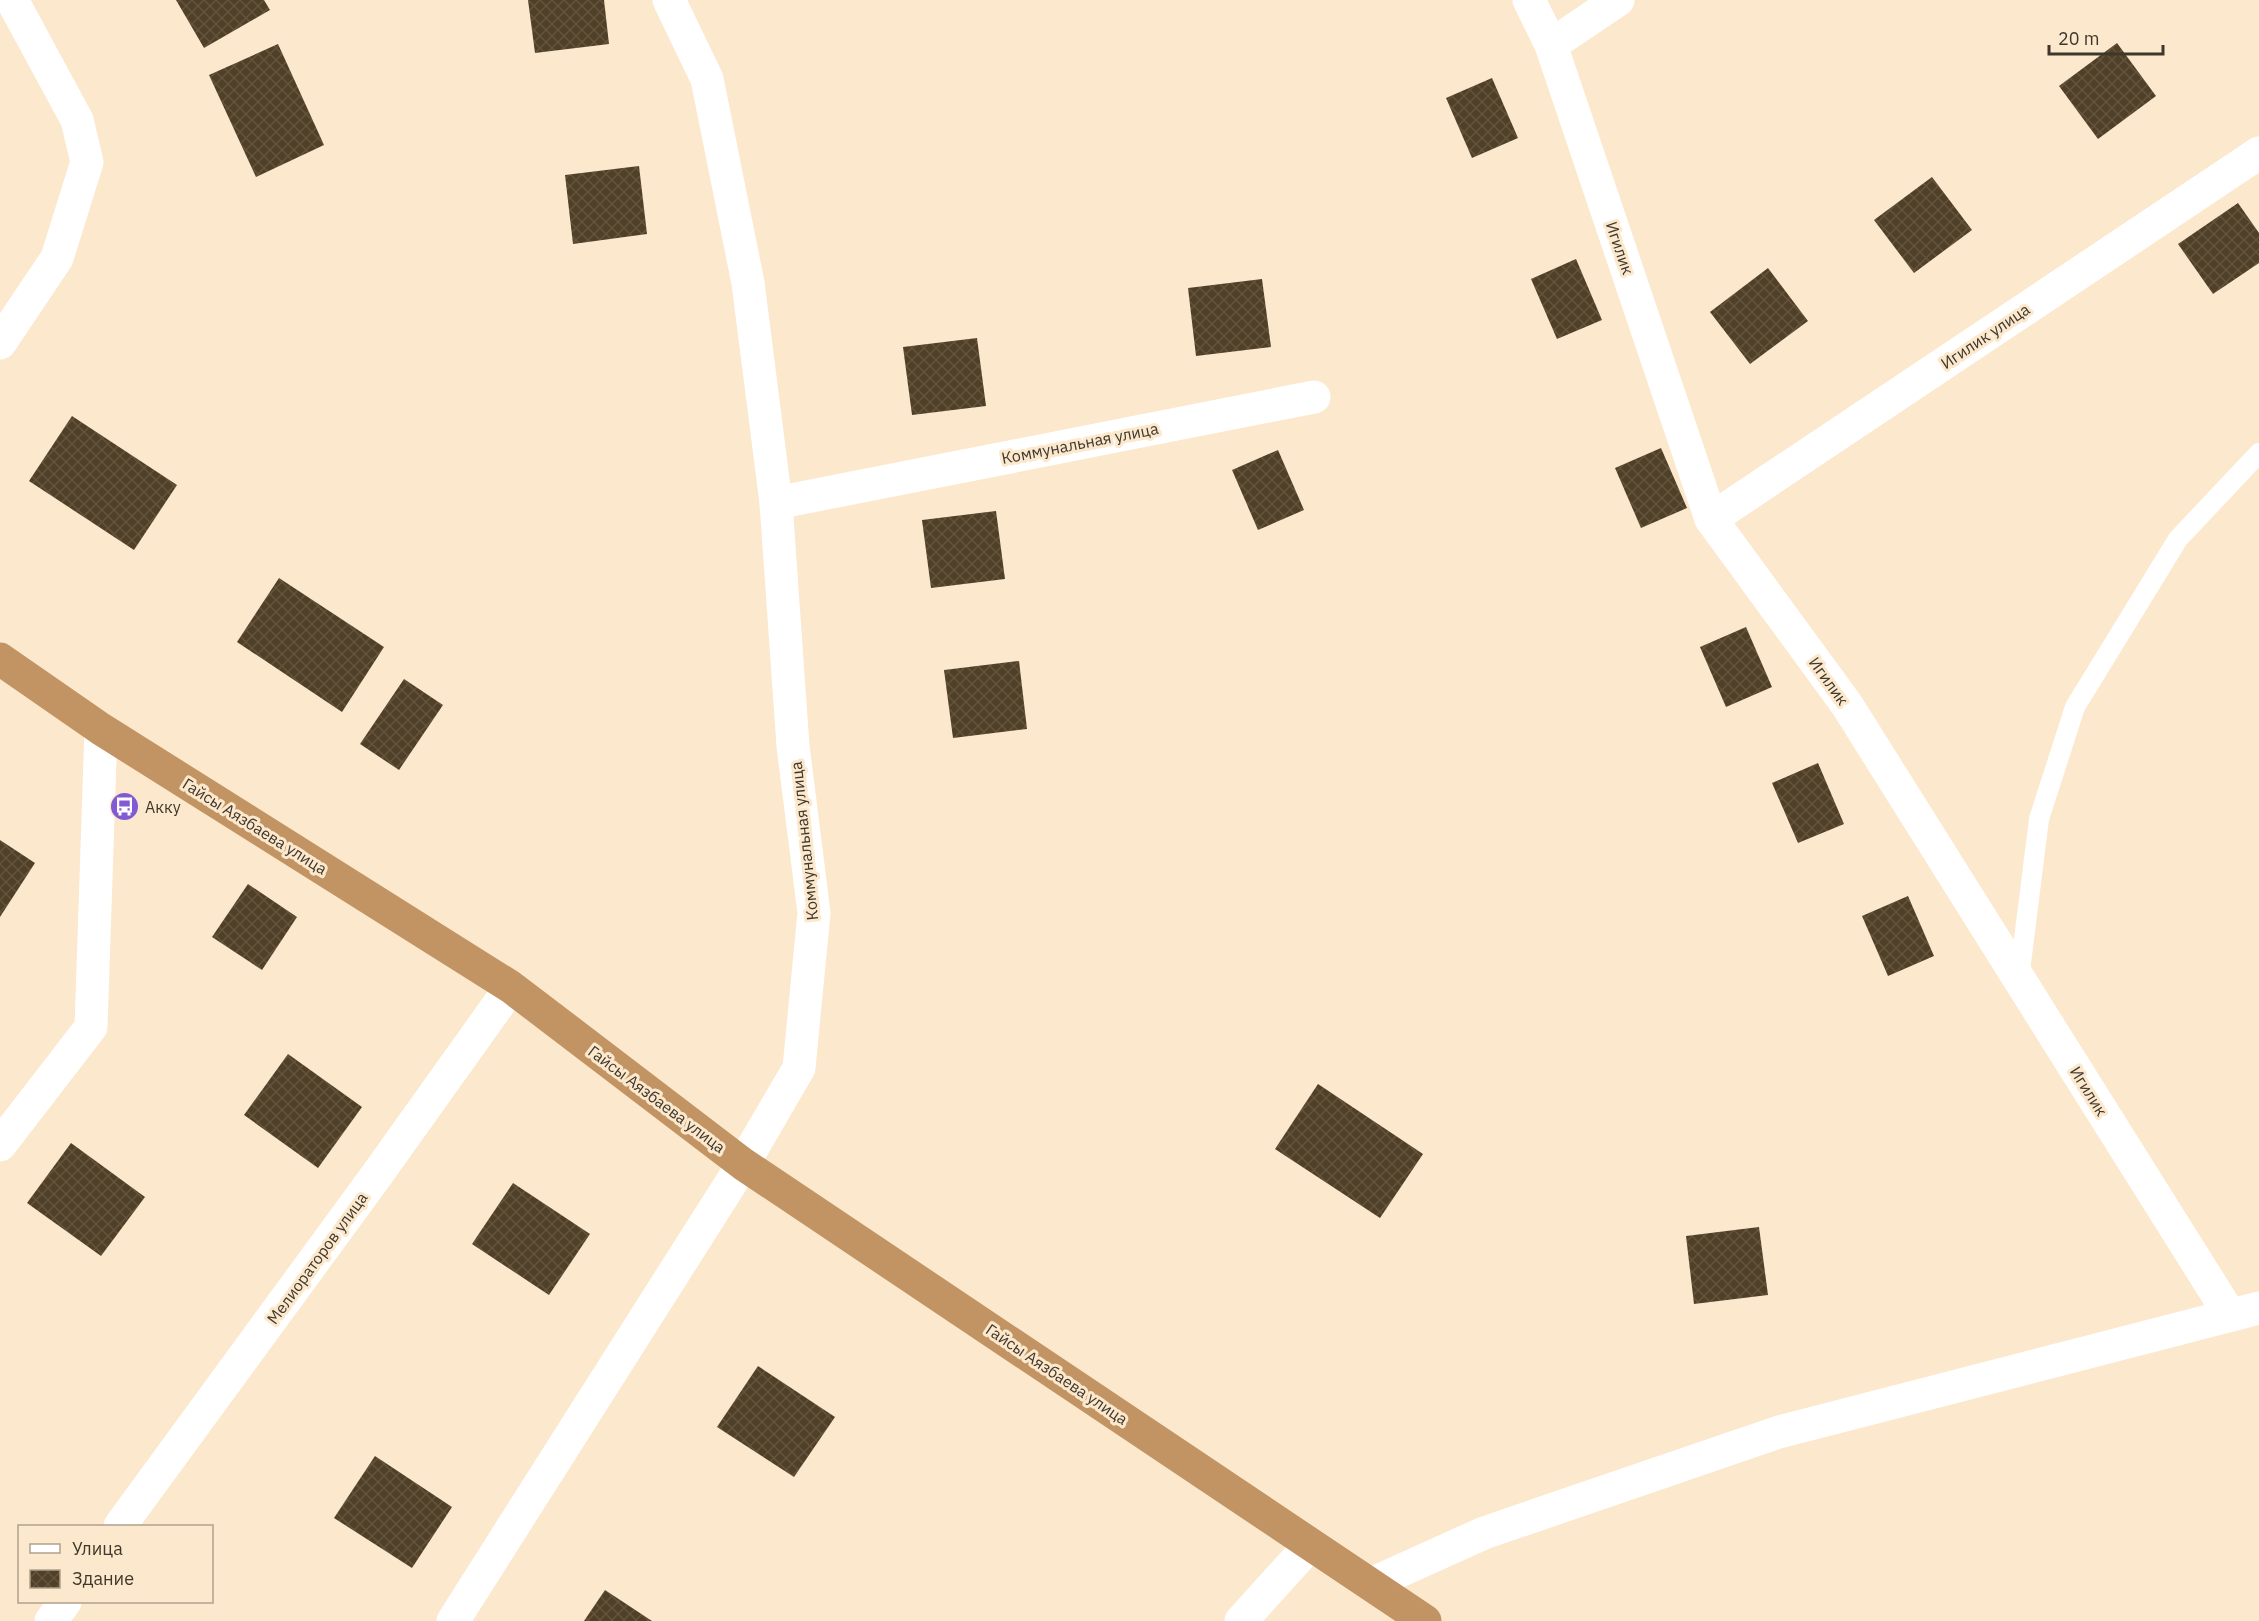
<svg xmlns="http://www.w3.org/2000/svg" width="2259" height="1621" font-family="'IBM Plex Sans',sans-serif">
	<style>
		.building { fill: url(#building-cross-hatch) }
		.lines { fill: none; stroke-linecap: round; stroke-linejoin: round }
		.service { stroke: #fff; stroke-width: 20 }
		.minor { stroke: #fff; stroke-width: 33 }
		.trunk { stroke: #c29463; stroke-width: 33 }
		.labels { text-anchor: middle; stroke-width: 6; stroke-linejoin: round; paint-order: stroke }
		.street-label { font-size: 16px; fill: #3f372c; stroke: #fce8cc }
		.poi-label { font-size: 16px; fill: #3f372c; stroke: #fce8cc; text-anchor: start }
	</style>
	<defs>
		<pattern id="building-cross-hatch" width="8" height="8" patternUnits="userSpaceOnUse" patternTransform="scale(1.5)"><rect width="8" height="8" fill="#514028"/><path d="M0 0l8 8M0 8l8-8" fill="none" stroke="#62543f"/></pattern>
	</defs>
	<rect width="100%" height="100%" fill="#fce8cc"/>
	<g class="building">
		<path d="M176 0H264L270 10 204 48Z"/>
		<path d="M528 0H604L609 44 535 53Z"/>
		<path d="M2117 43 2156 96 2098 139 2059 86Z"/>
		<path d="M278 44 324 145 256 177 209 75Z"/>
		<path d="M1492 78 1518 138 1472 158 1446 98Z"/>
		<path d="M639 166 647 234 573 244 565 175Z"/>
		<path d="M1932 177 1972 230 1914 273 1874 220Z"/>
		<path d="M2238 203 2259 233V263L2213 294 2178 244Z"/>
		<path d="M1576 259 1602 320 1557 339 1531 279Z"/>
		<path d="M1768 268 1808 321 1750 364 1710 312Z"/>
		<path d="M1262 279 1271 347 1196 356 1188 288Z"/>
		<path d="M977 338 986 406 912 415 903 347Z"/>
		<path d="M72 416 177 485 134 550 29 481Z"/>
		<path d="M1661 448 1687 508 1641 528 1615 468Z"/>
		<path d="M1278 450 1304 510 1258 530 1232 470Z"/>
		<path d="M996 511 1005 579 931 588 922 520Z"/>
		<path d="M279 578 384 647 342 712 237 642Z"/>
		<path d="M1746 627 1772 687 1726 707 1700 647Z"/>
		<path d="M1019 661 1027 729 953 738 944 670Z"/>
		<path d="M404 679 443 705 399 770 360 744Z"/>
		<path d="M1818 763 1844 824 1798 843 1772 783Z"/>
		<path d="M0 840 35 863 0 917Z"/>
		<path d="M248 884 297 917 262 970 212 937Z"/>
		<path d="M1908 896 1934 956 1888 976 1862 916Z"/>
		<path d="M288 1054 362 1107 318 1168 244 1115Z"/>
		<path d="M1318 1084 1423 1154 1380 1218 1275 1149Z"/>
		<path d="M71 1143 145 1197 101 1256 27 1203Z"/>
		<path d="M513 1183 590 1234 549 1295 472 1244Z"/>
		<path d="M1759 1227 1768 1295 1694 1304 1686 1236Z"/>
		<path d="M758 1366 835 1417 794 1477 717 1427Z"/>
		<path d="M375 1456 452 1507 412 1568 334 1518Z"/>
		<path d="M605 1590 652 1621H584Z"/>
	</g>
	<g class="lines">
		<path class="service" d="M2019 979 2039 819 2075 707 2178 539 2259 453"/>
		<g class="minor">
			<path d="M1529 0 1551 45 1711 519 1847 705 2230 1315"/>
			<path d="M1551 45 1618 0"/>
			<path d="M0 343 57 258 87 162 77 120 12 0"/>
			<path d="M776 503 1314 397"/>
			<path d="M1711 519 2259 153"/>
			<path d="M0 1145 91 1027 101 729"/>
			<path d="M120 1526 376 1176 511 987"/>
			<path d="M1371 1584 1484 1533 1779 1432 2259 1308"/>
			<path d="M51 1621 65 1602"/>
			<path d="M453 1621 743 1164 799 1068 814 913 793 746 776 503 748 283 707 79 669 0"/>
			<path d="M1241 1621 1310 1545"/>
		</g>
		<path class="trunk" d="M0 659 101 729 511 987 743 1164 1425 1621"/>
	</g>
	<defs>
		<symbol id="bus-disc" viewBox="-11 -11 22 22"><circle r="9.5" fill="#815ad4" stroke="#fce8cc"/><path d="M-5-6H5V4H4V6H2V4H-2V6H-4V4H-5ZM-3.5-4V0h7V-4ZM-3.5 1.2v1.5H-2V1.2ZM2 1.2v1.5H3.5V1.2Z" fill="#fff"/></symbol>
	</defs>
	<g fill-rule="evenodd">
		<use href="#bus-disc" x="108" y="790" width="33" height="33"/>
	</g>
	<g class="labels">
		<g class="street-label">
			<text transform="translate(1620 248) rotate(71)" y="6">Игилик</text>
			<text transform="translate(1985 336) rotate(-34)" y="6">Игилик улица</text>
			<text transform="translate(1080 443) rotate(-11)" y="6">Коммунальная улица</text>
			<text transform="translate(1829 681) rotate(54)" y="6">Игилик</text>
			<text transform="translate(255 826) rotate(32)" y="6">Гайсы Аязбаева улица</text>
			<text transform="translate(804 841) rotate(-96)" y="6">Коммунальная улица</text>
			<text transform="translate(2089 1091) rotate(58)" y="6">Игилик</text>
			<text transform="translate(657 1099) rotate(37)" y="6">Гайсы Аязбаева улица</text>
			<text transform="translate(317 1258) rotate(-54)" y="6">Мелиораторов улица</text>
			<text transform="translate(1057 1374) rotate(34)" y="6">Гайсы Аязбаева улица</text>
		</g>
		<g class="poi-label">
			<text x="145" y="813">Акку</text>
		</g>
	</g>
	<rect x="18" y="1525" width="195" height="78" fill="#fce8cc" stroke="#b0a18c" stroke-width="1.5"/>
	<rect x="30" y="1544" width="30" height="9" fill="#ffffff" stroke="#b0a18c" stroke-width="1.5"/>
	<text x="72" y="1555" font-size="18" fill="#3f372c">Улица</text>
	<rect x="30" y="1570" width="30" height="18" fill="url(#building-cross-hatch)" stroke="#b0a18c" stroke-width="1.5"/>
	<text x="72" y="1585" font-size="18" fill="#3f372c">Здание</text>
	<path d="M2049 45v9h114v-9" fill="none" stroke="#3f372c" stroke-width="3"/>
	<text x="2058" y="45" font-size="18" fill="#3f372c" stroke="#fce8cc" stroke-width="4.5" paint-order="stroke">20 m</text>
</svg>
